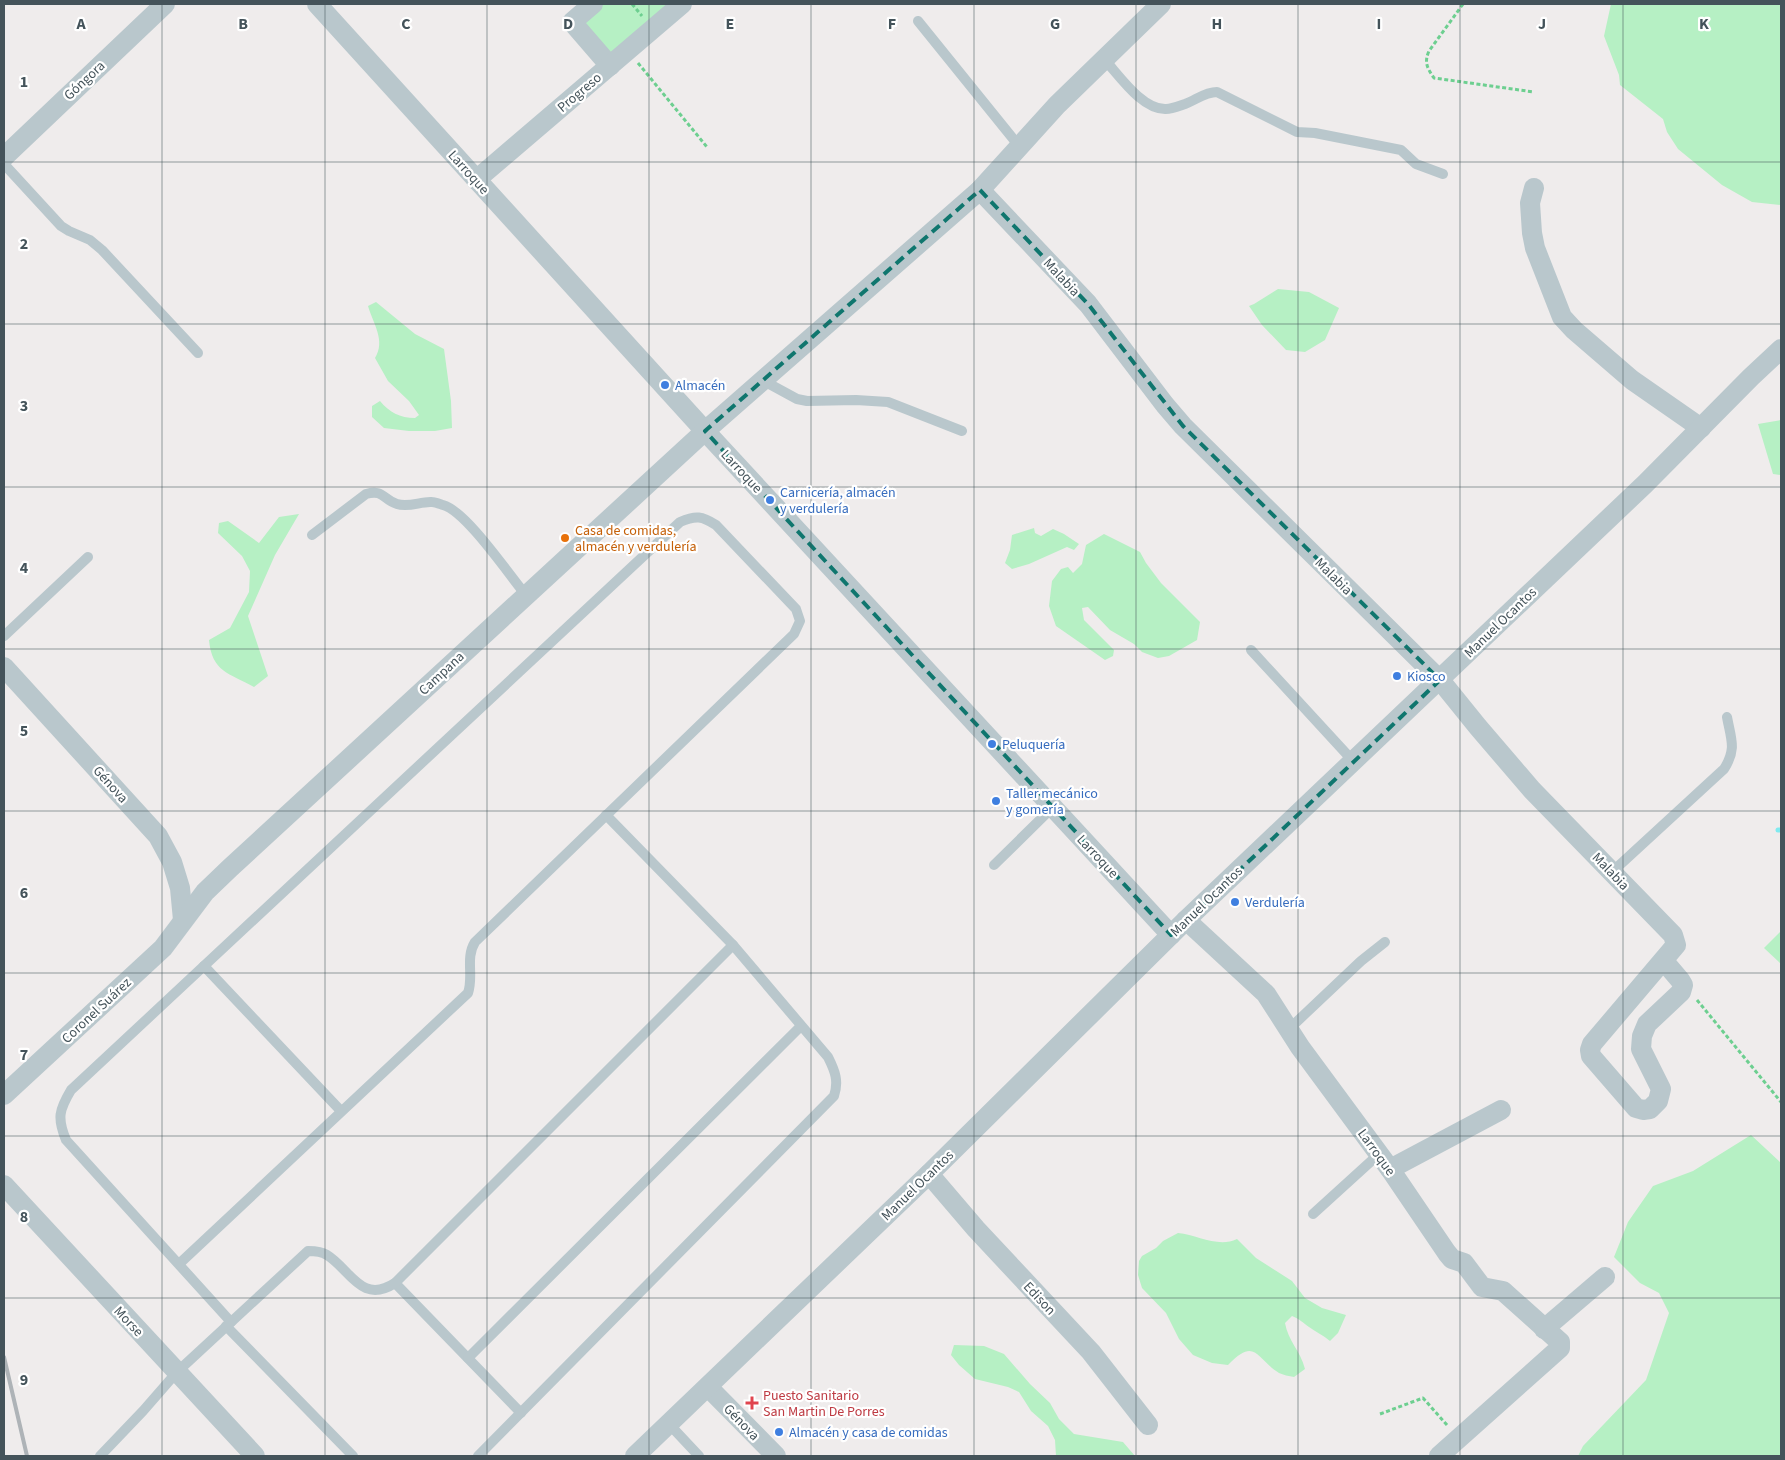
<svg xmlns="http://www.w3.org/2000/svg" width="1785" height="1460" font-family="'Source Sans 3',sans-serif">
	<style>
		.green { fill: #b6f0c4 }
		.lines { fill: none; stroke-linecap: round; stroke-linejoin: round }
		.stream { stroke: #81eaef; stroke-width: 5 }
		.path { stroke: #6dcf90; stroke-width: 3; stroke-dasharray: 4 2.5; stroke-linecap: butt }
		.lane { stroke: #b9c7cc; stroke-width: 10 }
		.street { stroke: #b9c7cc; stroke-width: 20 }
		.rail { stroke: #aeb3b7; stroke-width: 4 }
		.marked { fill: none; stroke: #0f766e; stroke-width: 4; stroke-dasharray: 10 6; stroke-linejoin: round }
		.grid { fill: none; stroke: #44535a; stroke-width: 1; stroke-opacity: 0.55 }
		.shop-dot { fill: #3f7fe0; stroke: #fff; stroke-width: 2 }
		.food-dot { fill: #e8710a; stroke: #fff; stroke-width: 2 }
		.health-dot { fill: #e0444e; stroke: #fff; stroke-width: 2 }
		.labels { text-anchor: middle; stroke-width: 4.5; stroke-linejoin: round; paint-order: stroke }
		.street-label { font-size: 14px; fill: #44535a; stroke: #fff }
		.shop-label { font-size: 14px; fill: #366cbe; stroke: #fff; text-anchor: start }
		.food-label { font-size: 14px; fill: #c56008; stroke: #fff; text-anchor: start }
		.health-label { font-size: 14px; fill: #be3a42; stroke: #fff; text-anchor: start }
		.grid-label { font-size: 16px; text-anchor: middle; font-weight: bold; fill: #44535a; stroke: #fff; stroke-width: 4.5; stroke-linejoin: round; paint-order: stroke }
	</style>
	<rect width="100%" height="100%" fill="#efecec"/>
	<g class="green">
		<path d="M599 4H672L610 57 579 21Z"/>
		<path d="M1611 4H1781V205L1752 202 1722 185 1678 149 1667 132 1663 119 1620 85 1619 75 1604 36Z"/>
		<path d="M1278 289 1309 292 1339 308 1325 340 1305 352 1286 350 1262 325 1249 306 1254 304Z"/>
		<path d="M376 302 415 334 444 349 451 401 452 428 435 431H409L384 428 372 417V406L380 401C389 412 400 418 415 418L419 415 409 401 388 381 375 358C386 341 373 323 368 306Z"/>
		<path d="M1781 420V475L1773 474 1758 424Z"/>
		<path d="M299 514 275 555 248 616 268 676 254 687C229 673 212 672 209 640L230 628 249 592 250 571 242 556 218 533 219 523 228 521 259 543 279 517Z"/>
		<path d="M1034 528 1035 533 1041 536 1053 529 1064 534 1079 544 1074 550 1067 547 1029 564 1012 569 1005 563 1010 550 1012 535Z"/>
		<path d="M1104 534 1140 552 1146 563 1161 583 1200 622 1197 640 1169 656 1158 658 1142 652 1134 644 1110 630 1088 607 1082 608 1084 620 1114 650 1113 656 1105 660 1056 626 1049 606 1052 581 1061 569 1068 567 1073 573 1082 564 1086 545Z"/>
		<path d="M1781 931V964L1764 948Z"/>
		<path d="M1751 1135 1781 1163V1456H1578L1583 1446 1646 1380 1669 1313 1659 1293 1640 1283 1614 1257 1628 1222 1653 1186 1693 1171Z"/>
		<path d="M1178 1233C1198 1235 1218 1248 1237 1239L1256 1258 1292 1281 1305 1298 1322 1308 1346 1315 1338 1333 1330 1341C1323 1335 1316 1332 1309 1327 1303 1323 1300 1319 1292 1316L1285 1323C1288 1341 1300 1350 1305 1369L1294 1377C1289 1376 1283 1375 1279 1373 1256 1359 1256 1336 1228 1365L1212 1363 1193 1355 1179 1339 1166 1313 1142 1288 1138 1275 1139 1261 1142 1256 1156 1248 1163 1241Z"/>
		<path d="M954 1345 984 1346 1004 1354 1030 1384 1050 1403 1059 1419 1074 1434 1123 1442 1135 1456H1056L1055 1440 1048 1426 1031 1411 1019 1392 1008 1387 975 1379 959 1365 951 1355Z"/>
	</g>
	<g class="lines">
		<path class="stream" d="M1778 830H1781"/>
		<g class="path">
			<path d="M632 4 642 16"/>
			<path d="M1463 4 1429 51C1424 62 1427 68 1434 78L1534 92"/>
			<path d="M638 63 707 147"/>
			<path d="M1697 1000 1781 1102"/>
			<path d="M1380 1414 1423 1398 1447 1425"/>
		</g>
		<g class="lane">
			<path d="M918 21 1019 146"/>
			<path d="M1104 59C1119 75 1142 110 1166 109 1172 109 1179 106 1185 104 1196 100 1205 92 1217 92L1297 132 1315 133 1401 150 1416 164 1443 174"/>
			<path d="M4 164 61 226 69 231 90 240 102 250 198 353"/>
			<path d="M762 380 797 399 807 401 856 400 888 402 962 431"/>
			<path d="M312 535 366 494C384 489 383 500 397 504 409 508 421 501 432 502 435 502 440 504 443 505 466 511 509 575 526 595"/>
			<path d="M4 636 88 557"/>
			<path d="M1251 650 1353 761"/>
			<path d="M994 865 1053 807"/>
			<path d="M1612 872 1724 769C1737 749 1731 739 1727 717"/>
			<path d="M204 966 341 1111"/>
			<path d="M1288 1030 1361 961 1385 942"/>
			<path d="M1313 1214 1379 1154"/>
			<path d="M179 1264 468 993C474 976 465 958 475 942L794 634 800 621 796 609 716 525C702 516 696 515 680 522L71 1090C59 1110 57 1118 66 1140L231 1322"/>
			<path d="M395 1283 521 1413"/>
			<path d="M226 1326 353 1456"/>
			<path d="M468 1358 801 1026"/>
			<path d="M669 1424 699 1456"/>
			<path d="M100 1456 143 1411 177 1372 308 1251C314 1251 321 1251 327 1255 350 1269 361 1305 395 1283L733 945"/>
			<path d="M478 1456 834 1096C839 1081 835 1071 828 1057L733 945 606 815"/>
		</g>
		<g class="street">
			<path d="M317 4 705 431 1171 935"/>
			<path d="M593 4 572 22 610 66"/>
			<path d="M4 157 165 4"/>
			<path d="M476 180 682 4"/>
			<path d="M1534 188 1530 203 1532 233 1535 248 1562 317 1574 330 1632 380 1701 428"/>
			<path d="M980 190 1088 304 1165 405 1183 426 1440 680 1478 727 1532 790 1673 935 1676 945 1592 1044 1590 1050 1591 1056 1636 1108 1643 1110 1650 1109 1658 1101 1661 1089 1641 1049 1642 1036 1647 1024 1681 992 1683 985 1680 980 1663 960"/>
			<path d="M4 667 158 836 172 862 180 888 183 920"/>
			<path d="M1186 920 1266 994 1300 1047 1390 1169 1447 1253 1452 1259 1464 1263 1482 1287 1503 1291 1560 1342V1348L1439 1456"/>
			<path d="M4 1095 163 948 205 892 230 868 705 431 980 190 1057 105 1161 4"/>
			<path d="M1390 1169 1501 1110"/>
			<path d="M929 1174 976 1229 1091 1352 1148 1425"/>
			<path d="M4 1185 255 1456"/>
			<path d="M1544 1329 1605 1277"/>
			<path d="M708 1387 776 1456"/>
			<path d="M635 1456 929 1174 1186 920 1645 484 1751 377 1781 349"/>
		</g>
		<path class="rail" d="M4 1357 27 1456"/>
	</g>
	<path class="marked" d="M980 190 1088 304 1183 426 1440 680 1171 935 705 431Z"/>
	<path class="grid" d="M162 4V1456M325 4V1456M487 4V1456M649 4V1456M811 4V1456M974 4V1456M1136 4V1456M1298 4V1456M1460 4V1456M1623 4V1456M4 162H1781M4 324H1781M4 487H1781M4 649H1781M4 811H1781M4 973H1781M4 1136H1781M4 1298H1781"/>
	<g class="shop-dot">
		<circle cx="665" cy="385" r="5"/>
		<circle cx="770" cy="500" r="5"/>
		<circle cx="1397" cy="676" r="5"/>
		<circle cx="992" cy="744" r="5"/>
		<circle cx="996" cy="801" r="5"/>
		<circle cx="1235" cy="902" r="5"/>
		<circle cx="779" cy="1432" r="5"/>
	</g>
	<circle class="food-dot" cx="565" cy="538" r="5"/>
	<path class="health-dot" d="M749.5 1395.5h5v5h5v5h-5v5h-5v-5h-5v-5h5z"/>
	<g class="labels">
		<g class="street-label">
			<text transform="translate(84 80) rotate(-43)" y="5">Góngora</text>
			<text transform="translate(579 92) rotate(-40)" y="5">Progreso</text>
			<text transform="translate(469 172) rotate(48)" y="5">Larroque</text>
			<text transform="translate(1062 277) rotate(47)" y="5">Malabia</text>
			<text transform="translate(742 471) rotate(47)" y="5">Larroque</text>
			<text transform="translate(1334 576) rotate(45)" y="5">Malabia</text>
			<text transform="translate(1500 622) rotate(-44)" y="5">Manuel Ocantos</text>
			<text transform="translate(441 673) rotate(-43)" y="5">Campana</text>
			<text transform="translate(111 784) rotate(48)" y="5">Génova</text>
			<text transform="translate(1098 856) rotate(47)" y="5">Larroque</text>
			<text transform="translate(1611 871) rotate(46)" y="5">Malabia</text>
			<text transform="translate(1206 901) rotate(-44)" y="5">Manuel Ocantos</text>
			<text transform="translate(96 1010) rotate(-43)" y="5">Coronel Suárez</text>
			<text transform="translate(1377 1152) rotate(54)" y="5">Larroque</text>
			<text transform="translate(917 1185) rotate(-44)" y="5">Manuel Ocantos</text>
			<text transform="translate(1040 1298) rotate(47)" y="5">Edison</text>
			<text transform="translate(129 1321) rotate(47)" y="5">Morse</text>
			<text transform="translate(742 1422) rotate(46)" y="5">Génova</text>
		</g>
		<g class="shop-label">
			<text x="675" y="390">Almacén</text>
			<text x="780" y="497">Carnicería, almacén<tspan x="780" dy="16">y verdulería</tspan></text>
			<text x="1407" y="681">Kiosco</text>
			<text x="1002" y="749">Peluquería</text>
			<text x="1006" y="798">Taller mecánico<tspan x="1006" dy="16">y gomería</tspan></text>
			<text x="1245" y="907">Verdulería</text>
			<text x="789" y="1437">Almacén y casa de comidas</text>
		</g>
		<g class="food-label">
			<text x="575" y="535">Casa de comidas,<tspan x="575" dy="16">almacén y verdulería</tspan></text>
		</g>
		<g class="health-label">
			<text x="763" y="1400">Puesto Sanitario<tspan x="763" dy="16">San Martin De Porres</tspan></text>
		</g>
	</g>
	<g class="grid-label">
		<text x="81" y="29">A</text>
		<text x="243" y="29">B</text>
		<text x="406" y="29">C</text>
		<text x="568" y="29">D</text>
		<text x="730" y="29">E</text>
		<text x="892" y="29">F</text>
		<text x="1055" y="29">G</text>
		<text x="1217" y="29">H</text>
		<text x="1379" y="29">I</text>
		<text x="1542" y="29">J</text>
		<text x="1704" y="29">K</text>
		<text x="24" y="87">1</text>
		<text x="24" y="249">2</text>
		<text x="24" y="411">3</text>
		<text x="24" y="573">4</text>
		<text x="24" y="736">5</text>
		<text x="24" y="898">6</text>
		<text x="24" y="1060">7</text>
		<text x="24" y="1222">8</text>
		<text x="24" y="1385">9</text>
	</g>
	<rect width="1785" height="1460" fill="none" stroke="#44535a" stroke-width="10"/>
</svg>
